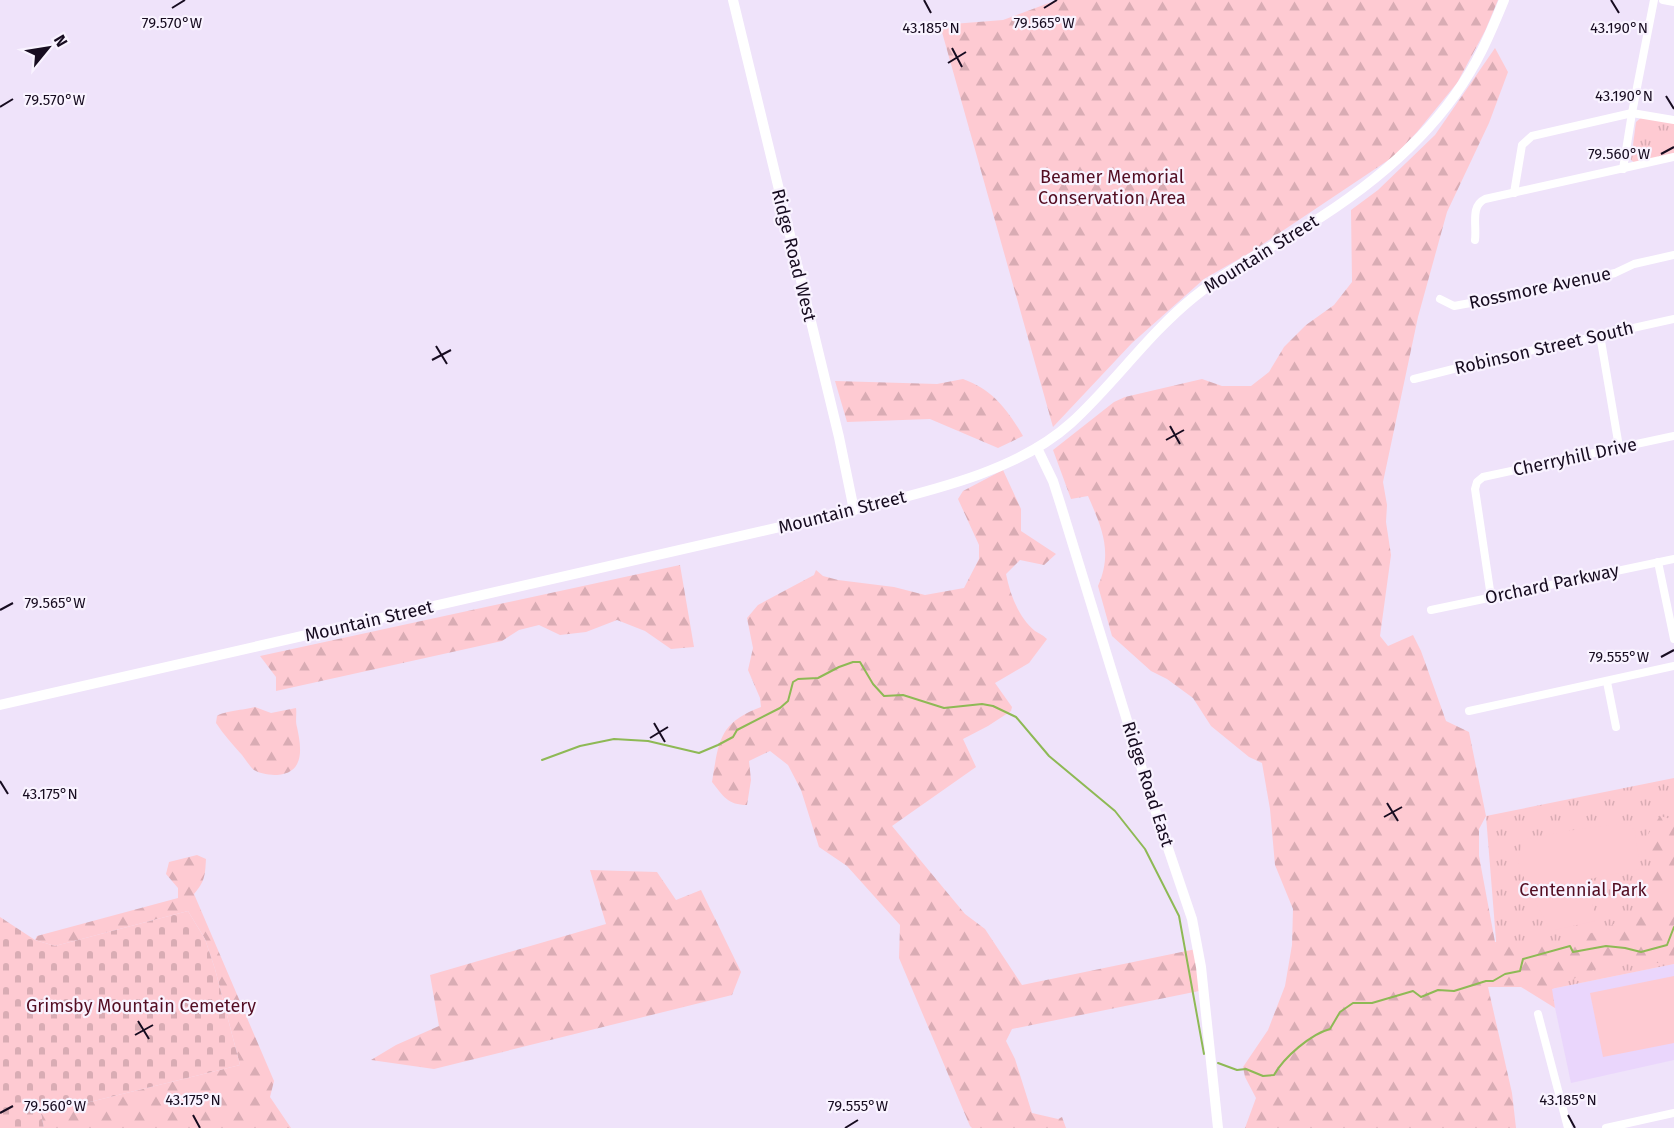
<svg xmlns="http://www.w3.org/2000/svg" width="1674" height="1128" font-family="'Fira Sans',sans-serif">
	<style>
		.built { fill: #ead6fc }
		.grass { fill: url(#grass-tufts) }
		.forest { fill: url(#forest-firs) }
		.cemetery { fill: url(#cemetery-stones) }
		.pitch { fill: #fecad2 }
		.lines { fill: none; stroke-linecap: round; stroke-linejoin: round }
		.stream { stroke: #8eb955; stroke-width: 2 }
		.minor { stroke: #fff; stroke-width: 8 }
		.secondary { stroke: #fff; stroke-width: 10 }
		.ticks { fill: none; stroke: #170c20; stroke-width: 2 }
		.labels { text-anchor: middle; stroke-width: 4.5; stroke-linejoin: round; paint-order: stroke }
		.park-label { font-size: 18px; fill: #530d22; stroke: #f9f3ff }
		.street-label { font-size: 18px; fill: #170c20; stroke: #f9f3ff }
		.ticks-label { font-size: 15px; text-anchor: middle; fill: #170c20; stroke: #f9f3ff; stroke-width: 4.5; stroke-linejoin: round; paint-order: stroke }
	</style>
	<defs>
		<pattern id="grass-tufts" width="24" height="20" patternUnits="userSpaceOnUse" patternTransform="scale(1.5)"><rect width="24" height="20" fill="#fecad2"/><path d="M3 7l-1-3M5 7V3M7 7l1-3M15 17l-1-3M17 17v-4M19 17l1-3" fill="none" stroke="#d9acb4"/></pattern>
		<pattern id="forest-firs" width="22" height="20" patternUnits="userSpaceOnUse" patternTransform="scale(1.5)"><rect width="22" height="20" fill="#fecad2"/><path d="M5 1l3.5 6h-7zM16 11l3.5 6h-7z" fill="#d9acb4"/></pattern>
		<pattern id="cemetery-stones" width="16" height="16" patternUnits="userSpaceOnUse" patternTransform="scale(1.5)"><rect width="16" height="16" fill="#fecad2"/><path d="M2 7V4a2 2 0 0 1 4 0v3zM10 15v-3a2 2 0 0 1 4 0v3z" fill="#d9acb4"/></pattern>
	</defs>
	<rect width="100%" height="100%" fill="#efe3fa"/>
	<path class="built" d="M1674 964V1060L1571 1083 1551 989Z"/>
	<g class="grass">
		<path d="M1642 117 1674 123V153L1635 163 1631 160 1636 122Z"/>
		<path d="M1674 778V964L1551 989 1498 965 1486 816Z"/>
	</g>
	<g class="forest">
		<path d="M1057 0H1498L1485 31 1457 83 1417 132 1393 157 1251 252 1204 279 1132 343 1053 427 940 25 1003 20Z"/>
		<path d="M1495 48 1508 72 1489 123 1447 212 1418 317 1383 482 1387 505 1386 522 1391 555 1380 636 1388 646 1413 635 1421 651 1446 721 1469 732 1486 816 1479 829V856L1495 942 1571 941 1634 916 1644 884 1652 878 1654 866 1647 836 1660 816 1674 820V882L1666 888 1665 895 1674 909V962C1655 966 1636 958 1617 962 1598 966 1570 981 1552 989L1555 1008 1521 987H1488L1512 1093 1516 1128H1245L1256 1098 1245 1077 1243 1067 1268 1030 1285 986 1292 945 1293 909 1275 865 1270 809 1262 763 1249 757 1211 726 1193 698 1167 679 1151 671 1112 636 1098 586C1113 552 1102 528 1088 496L1071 499 1053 450 1114 402 1125 397 1202 379 1222 386H1251L1269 372 1284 347 1306 325 1334 305 1352 282 1351 210 1378 190 1435 135Z"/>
		<path d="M963 379C993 390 1007 409 1023 436L998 448 930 419 847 422 835 381 937 384Z"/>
		<path d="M1003 470 1021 509V531L1056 554 1044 565 1020 560 1006 574C1010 594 1018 617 1035 631 1040 634 1043 635 1047 639L1029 663 995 683 1012 707 1011 711 988 726 963 739 976 767 892 826 965 914 985 929 1022 985 1196 949 1199 991 1012 1029 1006 1041 1015 1059 1032 1113 1058 1119 1062 1117 1066 1128H972L970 1126 899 958 900 925 847 866 819 847 801 790 788 765 770 751 749 761 751 780 747 805C728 805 723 796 712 782 719 740 719 723 761 707L760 698 748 670 753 648 747 618 758 605 814 575 816 570 823 576 838 580 894 587 925 595 964 588 979 559V545L958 499 963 491Z"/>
		<path d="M680 565 694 647 671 649 645 631 617 620 586 632 560 635 539 625 519 630 502 641 276 691V677L260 656Z"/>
		<path d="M255 707 271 713 296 708C297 714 295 721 297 727 301 746 306 773 277 775 271 775 260 774 254 770 250 767 246 760 242 755 233 745 224 735 216 723L217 716C224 711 244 710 255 707Z"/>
		<path d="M197 855 206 859C205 876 205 881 194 894L274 1081 270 1097 291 1128H44L41 1114 240 1065 215 969 205 939 188 911 55 946 35 940 37 936 178 898V888L166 874 169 862Z"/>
		<path d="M590 870 657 872 676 900 701 890 741 972 732 995 434 1069 371 1060 396 1045 439 1026 430 975 606 924Z"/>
	</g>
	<path class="cemetery" d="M188 911 205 939 215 969 240 1065 41 1114 44 1128H0V917L35 940 55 946Z"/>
	<g class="pitch">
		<path d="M1628 823 1635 831 1640 869 1589 879 1595 921 1550 931 1518 865 1522 840 1579 829Z"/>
		<path d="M1674 976V1043L1603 1057 1590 993Z"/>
	</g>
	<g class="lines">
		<g class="stream">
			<path d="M542 760 580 746 614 739 648 741 699 753 718 745 733 737 737 730 780 708 788 701 793 682 798 679 818 678 839 667 853 662H860L873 684 884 696 903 695 944 708 982 704 993 706 1016 717 1049 756 1115 811 1145 849 1179 916 1204 1054"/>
			<path d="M1218 1063 1237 1070 1246 1069 1263 1076 1274 1075C1284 1057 1311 1034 1330 1029L1340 1012 1353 1003H1372L1413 991 1421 997 1438 990 1454 991 1486 981H1493L1505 974 1520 971 1523 959 1570 946 1573 952 1606 946 1625 948 1641 952 1667 945 1674 927"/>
		</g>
		<g class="minor">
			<path d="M1663 0 1674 2"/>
			<path d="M1623 169 1632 113 1654 0"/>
			<path d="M1514 193 1522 145 1532 136 1632 113 1674 120"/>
			<path d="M1475 240C1477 225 1470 206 1485 199L1674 157"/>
			<path d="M1440 299 1454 306 1536 291 1615 273 1634 264 1674 255"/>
			<path d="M1600 335 1619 447"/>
			<path d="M1414 379 1489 360 1674 319"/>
			<path d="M1658 562 1674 639"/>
			<path d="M1491 597 1475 489 1477 482 1483 477 1674 436"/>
			<path d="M1431 610 1674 559"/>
			<path d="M1607 682 1616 727"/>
			<path d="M1469 711 1674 666"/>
			<path d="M1538 1014 1568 1128"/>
			<path d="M1606 1128 1674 1113"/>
		</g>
		<g class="secondary">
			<path d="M733 0 839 437 854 510"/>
			<path d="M1037 448 1053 481 1061 506 1149 792 1192 919 1201 967 1218 1128"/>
			<path d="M0 705 854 510C924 492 1016 473 1071 423 1114 384 1148 334 1194 297 1233 265 1279 244 1321 217 1386 175 1447 121 1482 50 1490 34 1497 17 1504 0"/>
		</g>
	</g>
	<path class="ticks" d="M924 0 931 13M1611 0 1619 13M172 8 185 0M1044 8 1057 0M952 48 962 67M948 63 966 52M1666 96 1674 109M0 107 13 99M1661 154 1674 147M436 346 447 364M432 360 451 350M1170 426 1180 444M1166 440 1184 430M0 610 13 603M1661 657 1674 650M654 723 665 742M650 738 668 727M0 781 8 794M1387 803 1398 821M1384 817 1402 807M138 1021 149 1039M135 1035 153 1025M0 1113 13 1106M193 1115 200 1128M1568 1115 1575 1128M845 1128 858 1120"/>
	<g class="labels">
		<g class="park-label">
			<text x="1112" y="183">Beamer Memorial<tspan x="1112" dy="21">Conservation Area</tspan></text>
			<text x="1583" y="896">Centennial Park</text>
			<text x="141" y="1012">Grimsby Mountain Cemetery</text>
		</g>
		<g class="street-label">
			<text transform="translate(1261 254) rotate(-32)" y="6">Mountain Street</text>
			<text transform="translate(794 255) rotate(76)" y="6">Ridge Road West</text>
			<text transform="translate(1540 288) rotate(-12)" y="6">Rossmore Avenue</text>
			<text transform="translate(1544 348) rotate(-13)" y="6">Robinson Street South</text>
			<text transform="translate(1575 457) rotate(-12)" y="6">Cherryhill Drive</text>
			<text transform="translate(842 512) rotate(-14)" y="6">Mountain Street</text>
			<text transform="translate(1552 584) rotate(-12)" y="6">Orchard Parkway</text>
			<text transform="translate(369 621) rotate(-13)" y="6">Mountain Street</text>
			<text transform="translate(1148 784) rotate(72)" y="6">Ridge Road East</text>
		</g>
	</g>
	<g class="ticks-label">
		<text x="172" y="28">79.570°W</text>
		<text x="1044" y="28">79.565°W</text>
		<text x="931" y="33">43.185°N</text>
		<text x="1619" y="33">43.190°N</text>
		<text x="1624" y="101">43.190°N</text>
		<text x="55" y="105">79.570°W</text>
		<text x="1619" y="159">79.560°W</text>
		<text x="55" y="608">79.565°W</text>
		<text x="1619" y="662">79.555°W</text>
		<text x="50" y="799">43.175°N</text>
		<text x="193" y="1105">43.175°N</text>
		<text x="1568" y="1105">43.185°N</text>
		<text x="858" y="1111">79.555°W</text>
		<text x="55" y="1111">79.560°W</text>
	</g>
	<g transform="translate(48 48) rotate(60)" stroke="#f9f3ff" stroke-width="4.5" paint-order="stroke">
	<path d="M0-4.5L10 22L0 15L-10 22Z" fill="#170c20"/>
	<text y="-9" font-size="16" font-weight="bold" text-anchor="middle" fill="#170c20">N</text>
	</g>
</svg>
